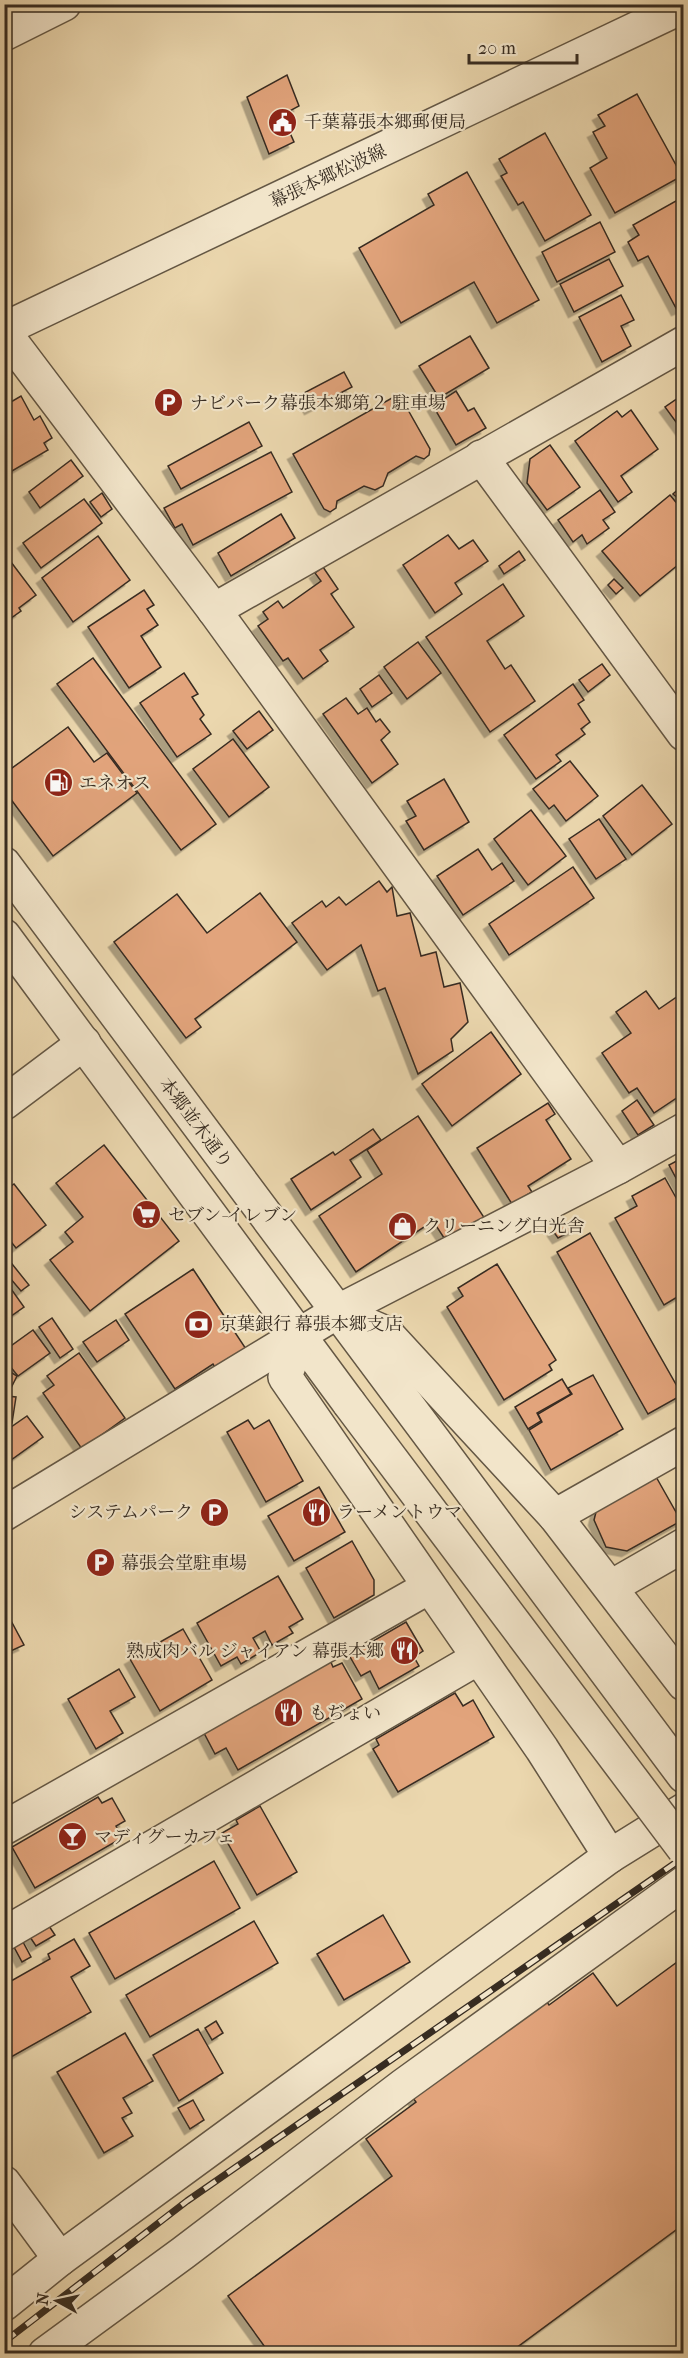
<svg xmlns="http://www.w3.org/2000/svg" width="688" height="2358" font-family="'IM FELL French Canon','Noto Serif JP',serif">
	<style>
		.building { fill: #e2a47b; stroke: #372c21; stroke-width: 1.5; filter: url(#shadow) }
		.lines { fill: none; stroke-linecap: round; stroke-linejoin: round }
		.minor-casing { stroke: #645744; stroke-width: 36 }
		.minor { stroke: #f2e5ca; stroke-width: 33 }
		.rail-casing { stroke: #372c21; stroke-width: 7 }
		.rail { stroke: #f2e5ca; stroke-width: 4.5; stroke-dasharray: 14; stroke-linecap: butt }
		.minor-bridge-casing { stroke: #645744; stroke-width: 36; stroke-linecap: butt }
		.minor-bridge { stroke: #f2e5ca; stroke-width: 33 }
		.labels { text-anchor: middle; stroke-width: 4.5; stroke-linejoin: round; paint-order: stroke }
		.poi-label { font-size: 18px; fill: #372c21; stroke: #f2e5ca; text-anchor: start }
		.street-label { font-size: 18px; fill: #372c21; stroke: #f2e5ca }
	</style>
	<defs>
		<filter id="shadow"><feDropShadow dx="-5.5" dy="5.5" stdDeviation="0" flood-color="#0004"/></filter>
	</defs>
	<rect width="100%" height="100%" fill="#ebd7ae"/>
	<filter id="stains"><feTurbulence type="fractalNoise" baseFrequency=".00333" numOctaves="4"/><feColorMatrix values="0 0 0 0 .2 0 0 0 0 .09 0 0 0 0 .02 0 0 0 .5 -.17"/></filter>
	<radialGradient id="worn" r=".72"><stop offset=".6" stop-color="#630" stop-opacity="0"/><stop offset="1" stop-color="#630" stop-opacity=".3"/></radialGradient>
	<g class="building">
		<path d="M287 75 299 106 282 115 294 142 269 154 247 97Z"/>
		<path d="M637 94 682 176 615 213 590 168 607 158 593 132 605 126 598 115Z"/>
		<path d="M545 133 591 215 545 241 523 202 518 205 501 176 507 173 499 159Z"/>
		<path d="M467 172 539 300 497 323 474 282 401 323 359 248 434 205 428 194Z"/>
		<path d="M683 197 684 307 677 310 648 256 638 261 628 242 639 235 633 225Z"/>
		<path d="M600 222 615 252 557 282 542 252Z"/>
		<path d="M609 259 623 286 574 312 560 284Z"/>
		<path d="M621 295 634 320 621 326 631 346 602 362 579 317Z"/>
		<path d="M470 336 489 368 439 398 419 366Z"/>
		<path d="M344 372 352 387 310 409 302 394Z"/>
		<path d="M456 391 468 411 474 408 486 428 456 445 433 406Z"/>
		<path d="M399 394 430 449 429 455 424 459 416 456 388 473 383 486 375 490 364 486 337 501 336 508 330 512 324 509 293 454Z"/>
		<path d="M684 394V433L665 407Z"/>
		<path d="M21 396 34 420 40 416 52 438 44 443 48 450 12 471 4 459V406Z"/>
		<path d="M631 410 658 449 621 476 632 492 618 502 575 441 617 411 622 417Z"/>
		<path d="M249 422 262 446 181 489 168 466Z"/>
		<path d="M550 445 580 487 547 510 527 483 530 459Z"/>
		<path d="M271 452 292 492 193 545 182 524 175 528 164 508Z"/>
		<path d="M71 460 83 476 40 508 29 492Z"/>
		<path d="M683 485 684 497 680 500 673 494Z"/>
		<path d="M600 490 615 512 603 520 609 528 587 544 582 535 573 542 558 520Z"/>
		<path d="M102 493 112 509 101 517 90 502Z"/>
		<path d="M670 495 684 512V560L640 596 602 551Z"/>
		<path d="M84 499 102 523 41 568 23 543Z"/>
		<path d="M281 514 295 538 231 576 218 553Z"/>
		<path d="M448 535 459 549 473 540 488 561 455 583 462 594 435 613 403 565Z"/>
		<path d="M98 536 130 580 73 622 42 578Z"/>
		<path d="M519 551 525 560 504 574 499 566Z"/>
		<path d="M11 562 36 595 19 608 21 611 4 623V566Z"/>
		<path d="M323 567 338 589 331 594 354 627 320 650 328 661 303 679 288 658 283 661 258 626 268 619 263 612 278 601 283 608 321 581 315 573Z"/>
		<path d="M614 579 623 588 616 594 608 585Z"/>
		<path d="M503 584 524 616 487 641 505 669 511 665 535 701 490 732 426 637Z"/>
		<path d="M144 590 154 605 147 609 158 625 141 636 161 667 129 688 88 627Z"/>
		<path d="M418 642 441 673 407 699 384 667Z"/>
		<path d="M93 658 216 824 181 850 57 684Z"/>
		<path d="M602 664 610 675 588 692 579 680Z"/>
		<path d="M184 673 198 694 192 697 204 715 200 719 211 734 177 757 140 703Z"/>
		<path d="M379 675 392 693 372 707 360 689Z"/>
		<path d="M573 684 584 700 578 704 590 722 581 729 585 734 556 755 561 761 536 779 504 735Z"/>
		<path d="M346 698 358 714 367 708 376 722 380 719 390 732 381 740 398 764 372 783 323 714Z"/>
		<path d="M259 711 273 730 247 749 233 731Z"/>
		<path d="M68 727 94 762 107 753 137 793 53 856 4 790V774Z"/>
		<path d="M233 739 269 787 229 817 193 769Z"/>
		<path d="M570 761 598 796 566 821 554 805 549 809 533 789Z"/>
		<path d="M444 779 469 822 424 850 406 821 416 816 407 801Z"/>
		<path d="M642 785 672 824 632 855 603 816Z"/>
		<path d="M531 810 566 856 528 885 494 839Z"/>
		<path d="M599 819 626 859 596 879 569 839Z"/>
		<path d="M478 849 492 870 502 863 514 881 463 915 437 876Z"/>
		<path d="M573 867 594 898 509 955 489 924Z"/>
		<path d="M379 881 387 892 392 887 397 916 410 913 421 956 436 952 444 987 460 983 468 1022 451 1039 453 1051 418 1074 385 988 378 991 361 945 327 970 292 923 322 901 326 907 339 897 346 905Z"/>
		<path d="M260 893 297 942 195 1019 201 1027 186 1038 114 942 177 894 207 933Z"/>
		<path d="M646 991 659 1009 684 992V1093L654 1113 637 1088 629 1093 602 1053 631 1033 616 1012Z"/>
		<path d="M491 1032 521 1074 452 1126 422 1084Z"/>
		<path d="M637 1100 654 1125 638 1135 622 1111Z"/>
		<path d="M548 1103 555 1114 546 1120 571 1159 528 1186 532 1192 512 1204 477 1148Z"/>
		<path d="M418 1116 485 1219 448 1244 433 1221 356 1272 319 1216 382 1174 367 1150Z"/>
		<path d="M373 1129 381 1140 350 1160 361 1177 311 1210 291 1179 333 1152 335 1155Z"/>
		<path d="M104 1145 179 1241 90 1311 50 1260 73 1242 65 1232 83 1217 56 1183Z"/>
		<path d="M684 1157V1193L669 1165Z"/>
		<path d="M665 1178 684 1212V1293L664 1305 615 1218 637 1206 632 1196Z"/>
		<path d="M14 1184 46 1225 16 1248 4 1233V1191Z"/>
		<path d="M576 1218 581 1226 558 1238 553 1231Z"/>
		<path d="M590 1233 682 1395 648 1414 557 1252Z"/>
		<path d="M4 1254 29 1285 21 1291 4 1271Z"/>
		<path d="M497 1264 556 1360 549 1365 552 1370 504 1400 447 1307 463 1296 458 1288Z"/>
		<path d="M193 1269 246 1349 216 1369 213 1364 175 1389 125 1314Z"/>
		<path d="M4 1279 24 1307 4 1321Z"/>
		<path d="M52 1318 73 1349 60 1358 39 1327Z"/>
		<path d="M116 1320 129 1340 97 1362 83 1342Z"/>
		<path d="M33 1330 50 1353 18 1376 4 1359V1351Z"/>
		<path d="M79 1353 125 1418 82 1449 43 1393 54 1385 47 1376Z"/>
		<path d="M4 1368 17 1376 7 1396 16 1397 12 1423 4 1422Z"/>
		<path d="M593 1375 623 1429 551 1470 529 1430 542 1422 538 1414 572 1394 568 1388Z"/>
		<path d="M562 1379 571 1394 537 1413 541 1421 528 1429 515 1407Z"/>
		<path d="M27 1416 43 1437 4 1465V1432Z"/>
		<path d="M248 1420 254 1429 269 1420 303 1481 266 1502 227 1432Z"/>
		<path d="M655 1475 681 1521 627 1551 606 1547 594 1520 597 1508Z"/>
		<path d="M319 1487 345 1532 294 1561 268 1516Z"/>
		<path d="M352 1541 374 1580V1595L334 1618 306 1568Z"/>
		<path d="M278 1576 303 1619 289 1627 293 1633 272 1645 265 1631 253 1638 261 1652 241 1664 237 1657 221 1666 197 1623Z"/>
		<path d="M9 1617 24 1645 4 1654V1619Z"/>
		<path d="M406 1622 423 1651 414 1657 419 1666 379 1689 370 1671 361 1676 349 1655Z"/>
		<path d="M183 1629 212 1680 160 1711 130 1659Z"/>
		<path d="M330 1660 333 1667 342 1663 362 1699 238 1770 226 1748 215 1754 204 1733Z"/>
		<path d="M119 1669 135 1697 110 1711 123 1733 96 1749 68 1699Z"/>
		<path d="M455 1693 463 1706 473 1700 494 1737 398 1792 373 1749 379 1745 376 1739Z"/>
		<path d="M98 1797 102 1803 112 1798 125 1821 116 1826 122 1838 35 1888 12 1847Z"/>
		<path d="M260 1806 297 1872 257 1895 222 1833 238 1824 236 1820Z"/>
		<path d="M214 1861 240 1908 115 1979 89 1933Z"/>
		<path d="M383 1915 410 1962 344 2000 317 1954Z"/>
		<path d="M254 1921 278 1963 150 2037 126 1995Z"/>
		<path d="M49 1926 55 1935 36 1946 30 1937Z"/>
		<path d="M74 1939 90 1966 71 1977 91 2012 4 2061V1985L50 1959 48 1954Z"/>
		<path d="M23 1942 31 1957 22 1962 14 1947Z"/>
		<path d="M684 1957V2224L508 2354H270L228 2296 392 2176 366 2139 416 2102 410 2094 543 1996 549 2005 593 1973 617 2006Z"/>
		<path d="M216 2021 223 2033 212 2040 205 2028Z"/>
		<path d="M198 2029 223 2073 179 2101 153 2055Z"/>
		<path d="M125 2033 153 2081 123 2098 132 2113 122 2118 133 2136 104 2153 57 2072Z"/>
		<path d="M193 2100 204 2120 190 2129 178 2108Z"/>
	</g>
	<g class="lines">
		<defs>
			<g id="minor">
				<path d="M4 34 64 4"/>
				<path d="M4 329 684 6"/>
				<path d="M4 332 214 610 618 1167"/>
				<path d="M481 457 684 734"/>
				<path d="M214 610 684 343"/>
				<path d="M4 864 684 1776"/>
				<path d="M4 936 349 1403"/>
				<path d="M4 1103 84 1043"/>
				<path d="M339 1313 386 1333 555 1516 684 1684"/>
				<path d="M300 1335 285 1377 542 1749 610 1856"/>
				<path d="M4 1514 337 1312 618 1167 684 1130"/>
				<path d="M555 1516 684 1443"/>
				<path d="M611 1587 684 1545"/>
				<path d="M4 1828 429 1587"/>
				<path d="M4 1934 478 1658"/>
				<path d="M4 2183 60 2259"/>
				<path d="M4 2304 60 2259 610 1856 684 1810"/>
				<path d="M45 2354 183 2253 404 2085 684 1883"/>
			</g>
		</defs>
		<use href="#minor" class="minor-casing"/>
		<use href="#minor" class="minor"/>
		<defs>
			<path id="rail" d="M4 2342 187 2201 684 1857"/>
		</defs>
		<use href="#rail" class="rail-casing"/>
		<use href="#rail" class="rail"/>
		<defs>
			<path id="minor-bridge" d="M349 1403 684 1849"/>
		</defs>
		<use href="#minor-bridge" class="minor-bridge-casing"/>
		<use href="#minor-bridge" class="minor-bridge"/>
	</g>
	<defs>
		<symbol id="civic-disc" viewBox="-11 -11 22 22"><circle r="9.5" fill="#8f2418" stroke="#f2e5ca"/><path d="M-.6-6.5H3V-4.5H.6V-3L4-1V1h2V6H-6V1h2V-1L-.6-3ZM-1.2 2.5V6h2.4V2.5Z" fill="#fff"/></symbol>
		<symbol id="parking-disc" viewBox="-11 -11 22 22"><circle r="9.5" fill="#8f2418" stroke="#f2e5ca"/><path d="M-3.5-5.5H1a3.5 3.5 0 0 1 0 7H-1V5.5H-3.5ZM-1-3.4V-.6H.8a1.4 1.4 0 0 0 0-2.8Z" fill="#fff"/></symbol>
		<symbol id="fuel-disc" viewBox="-11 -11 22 22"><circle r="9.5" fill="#8f2418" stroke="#f2e5ca"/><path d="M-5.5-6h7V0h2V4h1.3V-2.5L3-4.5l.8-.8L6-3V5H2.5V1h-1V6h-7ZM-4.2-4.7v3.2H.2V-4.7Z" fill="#fff"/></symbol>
		<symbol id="supermarket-disc" viewBox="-11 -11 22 22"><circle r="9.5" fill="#8f2418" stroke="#f2e5ca"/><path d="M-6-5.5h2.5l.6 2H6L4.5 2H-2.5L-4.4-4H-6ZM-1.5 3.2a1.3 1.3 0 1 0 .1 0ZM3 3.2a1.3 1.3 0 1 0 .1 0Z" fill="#fff"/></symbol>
		<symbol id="shop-disc" viewBox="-11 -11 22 22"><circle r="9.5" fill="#8f2418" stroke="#f2e5ca"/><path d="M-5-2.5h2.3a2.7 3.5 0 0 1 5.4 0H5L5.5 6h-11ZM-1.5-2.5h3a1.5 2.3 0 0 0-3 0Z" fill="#fff"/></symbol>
		<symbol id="bank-disc" viewBox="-11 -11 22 22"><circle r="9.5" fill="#8f2418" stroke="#f2e5ca"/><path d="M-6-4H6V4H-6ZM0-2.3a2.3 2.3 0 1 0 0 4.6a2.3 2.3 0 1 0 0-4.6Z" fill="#fff"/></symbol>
		<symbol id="restaurant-disc" viewBox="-11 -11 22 22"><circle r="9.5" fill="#8f2418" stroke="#f2e5ca"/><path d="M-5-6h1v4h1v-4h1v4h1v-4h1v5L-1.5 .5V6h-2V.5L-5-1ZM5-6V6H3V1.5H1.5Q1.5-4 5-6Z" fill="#fff"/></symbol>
		<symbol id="bar-disc" viewBox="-11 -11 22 22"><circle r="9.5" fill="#8f2418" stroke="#f2e5ca"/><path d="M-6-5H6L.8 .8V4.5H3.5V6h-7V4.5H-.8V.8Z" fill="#fff"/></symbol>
	</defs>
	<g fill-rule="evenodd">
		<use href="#civic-disc" x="266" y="106" width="33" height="33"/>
		<use href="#parking-disc" x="152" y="386" width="33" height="33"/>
		<use href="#fuel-disc" x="42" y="766" width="33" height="33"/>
		<use href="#supermarket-disc" x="130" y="1198" width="33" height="33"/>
		<use href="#shop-disc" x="386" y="1210" width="33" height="33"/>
		<use href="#bank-disc" x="182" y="1308" width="33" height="33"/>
		<use href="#parking-disc" x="198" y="1496" width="33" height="33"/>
		<use href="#restaurant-disc" x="300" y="1496" width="33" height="33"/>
		<use href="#parking-disc" x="84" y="1546" width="33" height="33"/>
		<use href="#restaurant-disc" x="388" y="1634" width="33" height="33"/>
		<use href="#restaurant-disc" x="272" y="1696" width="33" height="33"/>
		<use href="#bar-disc" x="56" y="1820" width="33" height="33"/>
	</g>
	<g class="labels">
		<g class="poi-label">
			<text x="304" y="128">千葉幕張本郷郵便局</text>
			<text x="190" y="409">ナビパーク幕張本郷第２ 駐車場</text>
			<text x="79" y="789">エネオス</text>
			<text x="168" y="1221">セブン-イレブン</text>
			<text x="423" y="1232">クリーニング白光舎</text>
			<text x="219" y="1330">京葉銀行 幕張本郷支店</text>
			<text x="193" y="1518" text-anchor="end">システムパーク</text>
			<text x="337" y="1518">ラーメントウマ</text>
			<text x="121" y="1569">幕張会堂駐車場</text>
			<text x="384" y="1657" text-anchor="end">熟成肉バル ジャイアン 幕張本郷</text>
			<text x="309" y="1719">もぢょい</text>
			<text x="94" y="1843">マディグーカフェ</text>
		</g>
		<g class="street-label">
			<text transform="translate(328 176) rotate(-25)" y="6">幕張本郷松波線</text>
			<text transform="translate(196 1123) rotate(53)" y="6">本郷並木通り</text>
		</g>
	</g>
	<rect width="688" height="2358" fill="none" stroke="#ebd7ae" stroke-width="24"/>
	<rect x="6" y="6" width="676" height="2346" fill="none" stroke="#372c21" stroke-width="3"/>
	<rect x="12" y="12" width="664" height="2334" fill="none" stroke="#372c21" stroke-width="1.5"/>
	<g transform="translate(57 2301) rotate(278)" stroke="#f2e5ca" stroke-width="4.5" paint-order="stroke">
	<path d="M0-4.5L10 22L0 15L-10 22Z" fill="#372c21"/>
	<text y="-9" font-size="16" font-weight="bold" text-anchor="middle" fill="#372c21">N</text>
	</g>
	<path d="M469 54v9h108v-9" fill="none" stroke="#372c21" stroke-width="3"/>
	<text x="478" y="54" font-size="18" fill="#372c21" stroke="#f2e5ca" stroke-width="4.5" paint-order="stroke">20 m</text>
	<rect width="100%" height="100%" filter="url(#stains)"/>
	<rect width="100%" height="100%" fill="url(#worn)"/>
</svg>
